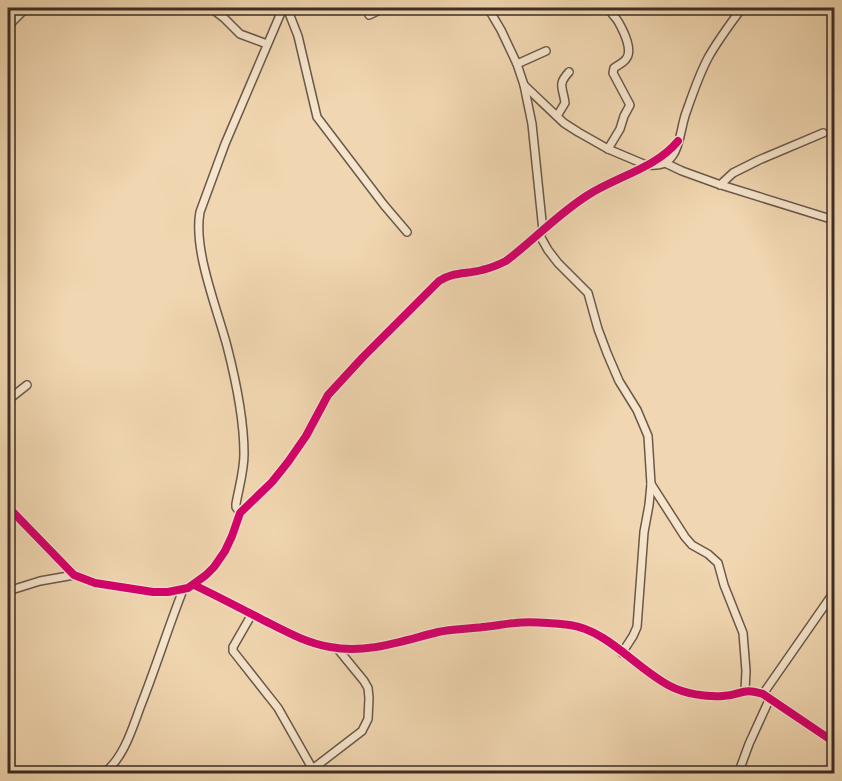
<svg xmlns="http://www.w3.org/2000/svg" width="842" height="781" font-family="Cardo,serif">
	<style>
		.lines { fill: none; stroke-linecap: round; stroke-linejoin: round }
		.minor-casing { stroke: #6a584a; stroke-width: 10 }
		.minor { stroke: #f6e5cc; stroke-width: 7 }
		.cycleway-casing { stroke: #f6e5cc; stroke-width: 11 }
		.cycleway { stroke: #d6006c; stroke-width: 8 }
	</style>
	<rect width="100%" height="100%" fill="#f1d7b1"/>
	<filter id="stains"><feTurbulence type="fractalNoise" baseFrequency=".00333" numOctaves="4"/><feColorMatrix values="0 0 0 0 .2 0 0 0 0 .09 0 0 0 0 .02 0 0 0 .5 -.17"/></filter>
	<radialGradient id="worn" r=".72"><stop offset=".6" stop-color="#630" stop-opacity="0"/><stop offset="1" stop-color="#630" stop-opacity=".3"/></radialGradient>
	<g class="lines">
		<defs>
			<g id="minor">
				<path d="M211 8 224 18 240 34 267 44"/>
				<path d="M287 8 298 36 317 117 384 205 407 232"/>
				<path d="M488 8 501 30 517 64 524 85 564 123 578 132 608 149 646 165"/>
				<path d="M369 15 384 8"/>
				<path d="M8 26 26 8"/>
				<path d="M517 64 546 51"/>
				<path d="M524 85 532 124 543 231"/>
				<path d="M557 116 565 103C563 87 557 85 569 72"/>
				<path d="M608 149 620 129 624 116 630 105 613 73 614 68C618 65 623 63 626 59 633 51 624 32 619 23 616 17 611 14 608 8"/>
				<path d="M661 161 682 171 718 184 834 220"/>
				<path d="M649 165C660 166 667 164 673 155 681 144 681 124 687 110 693 93 699 75 708 58 718 40 730 24 742 8"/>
				<path d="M720 185 733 173 759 160 823 133"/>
				<path d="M539 234 548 250 558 263 588 293 598 329 607 353 619 381 637 410 648 436 651 484 649 505 644 532 637 627 633 636 622 653"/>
				<path d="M8 400 27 385"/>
				<path d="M651 484 685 537 692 545 708 554 718 563 724 585 743 633 746 671 745 690"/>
				<path d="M8 507 74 575 95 583 153 592H168L188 588 206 575 214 567 225 551 232 536 240 513 272 482 288 462 306 436 328 395 363 357 439 281C452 272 467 274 482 270 491 268 498 265 506 261 534 240 559 213 588 195 618 176 656 168 678 141"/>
				<path d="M240 513 236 507V504C239 487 244 471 244 454 244 418 236 381 227 346 217 308 193 250 200 212L225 144 283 8"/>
				<path d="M194 585C217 596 240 608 263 620 285 631 306 643 330 647 367 654 402 641 438 632 452 629 468 629 483 627 494 626 504 624 515 623 532 621 552 623 570 625 607 630 637 669 670 686 685 694 706 697 723 696 742 695 742 687 763 694L834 742"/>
				<path d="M8 591 40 581 74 575"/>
				<path d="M252 614 233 647V651L278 708 312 768"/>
				<path d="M763 694 834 592"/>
				<path d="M103 774C124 758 132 729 141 705 156 667 168 628 183 590"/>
				<path d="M306 774 362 731 368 719 369 698 368 688 364 681 337 648"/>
				<path d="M738 774 749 744 770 698"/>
			</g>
		</defs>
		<use href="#minor" class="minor-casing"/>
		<use href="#minor" class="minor"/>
		<defs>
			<g id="cycleway">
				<path d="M8 507 74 575 95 583 153 592H168L188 588 206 575 214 567 225 551 232 536 240 513 272 482 288 462 306 436 328 395 363 357 439 281C452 272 467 274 482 270 491 268 498 265 506 261 534 240 559 213 588 195 618 176 656 168 678 141"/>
				<path d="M194 585C217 596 240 608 263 620 285 631 306 643 330 647 367 654 402 641 438 632 452 629 468 629 483 627 494 626 504 624 515 623 532 621 552 623 570 625 607 630 637 669 670 686 685 694 706 697 723 696 742 695 742 687 763 694L834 742"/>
			</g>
		</defs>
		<use href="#cycleway" class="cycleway-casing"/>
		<use href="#cycleway" class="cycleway"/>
	</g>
	<rect width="842" height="781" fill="none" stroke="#f1d7b1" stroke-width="30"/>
	<rect x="9" y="9" width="824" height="763" fill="none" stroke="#3d2e27" stroke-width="3"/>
	<rect x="15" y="15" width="812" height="751" fill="none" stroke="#3d2e27" stroke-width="1.5"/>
	<rect width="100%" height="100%" filter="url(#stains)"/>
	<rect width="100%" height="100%" fill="url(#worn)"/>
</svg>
